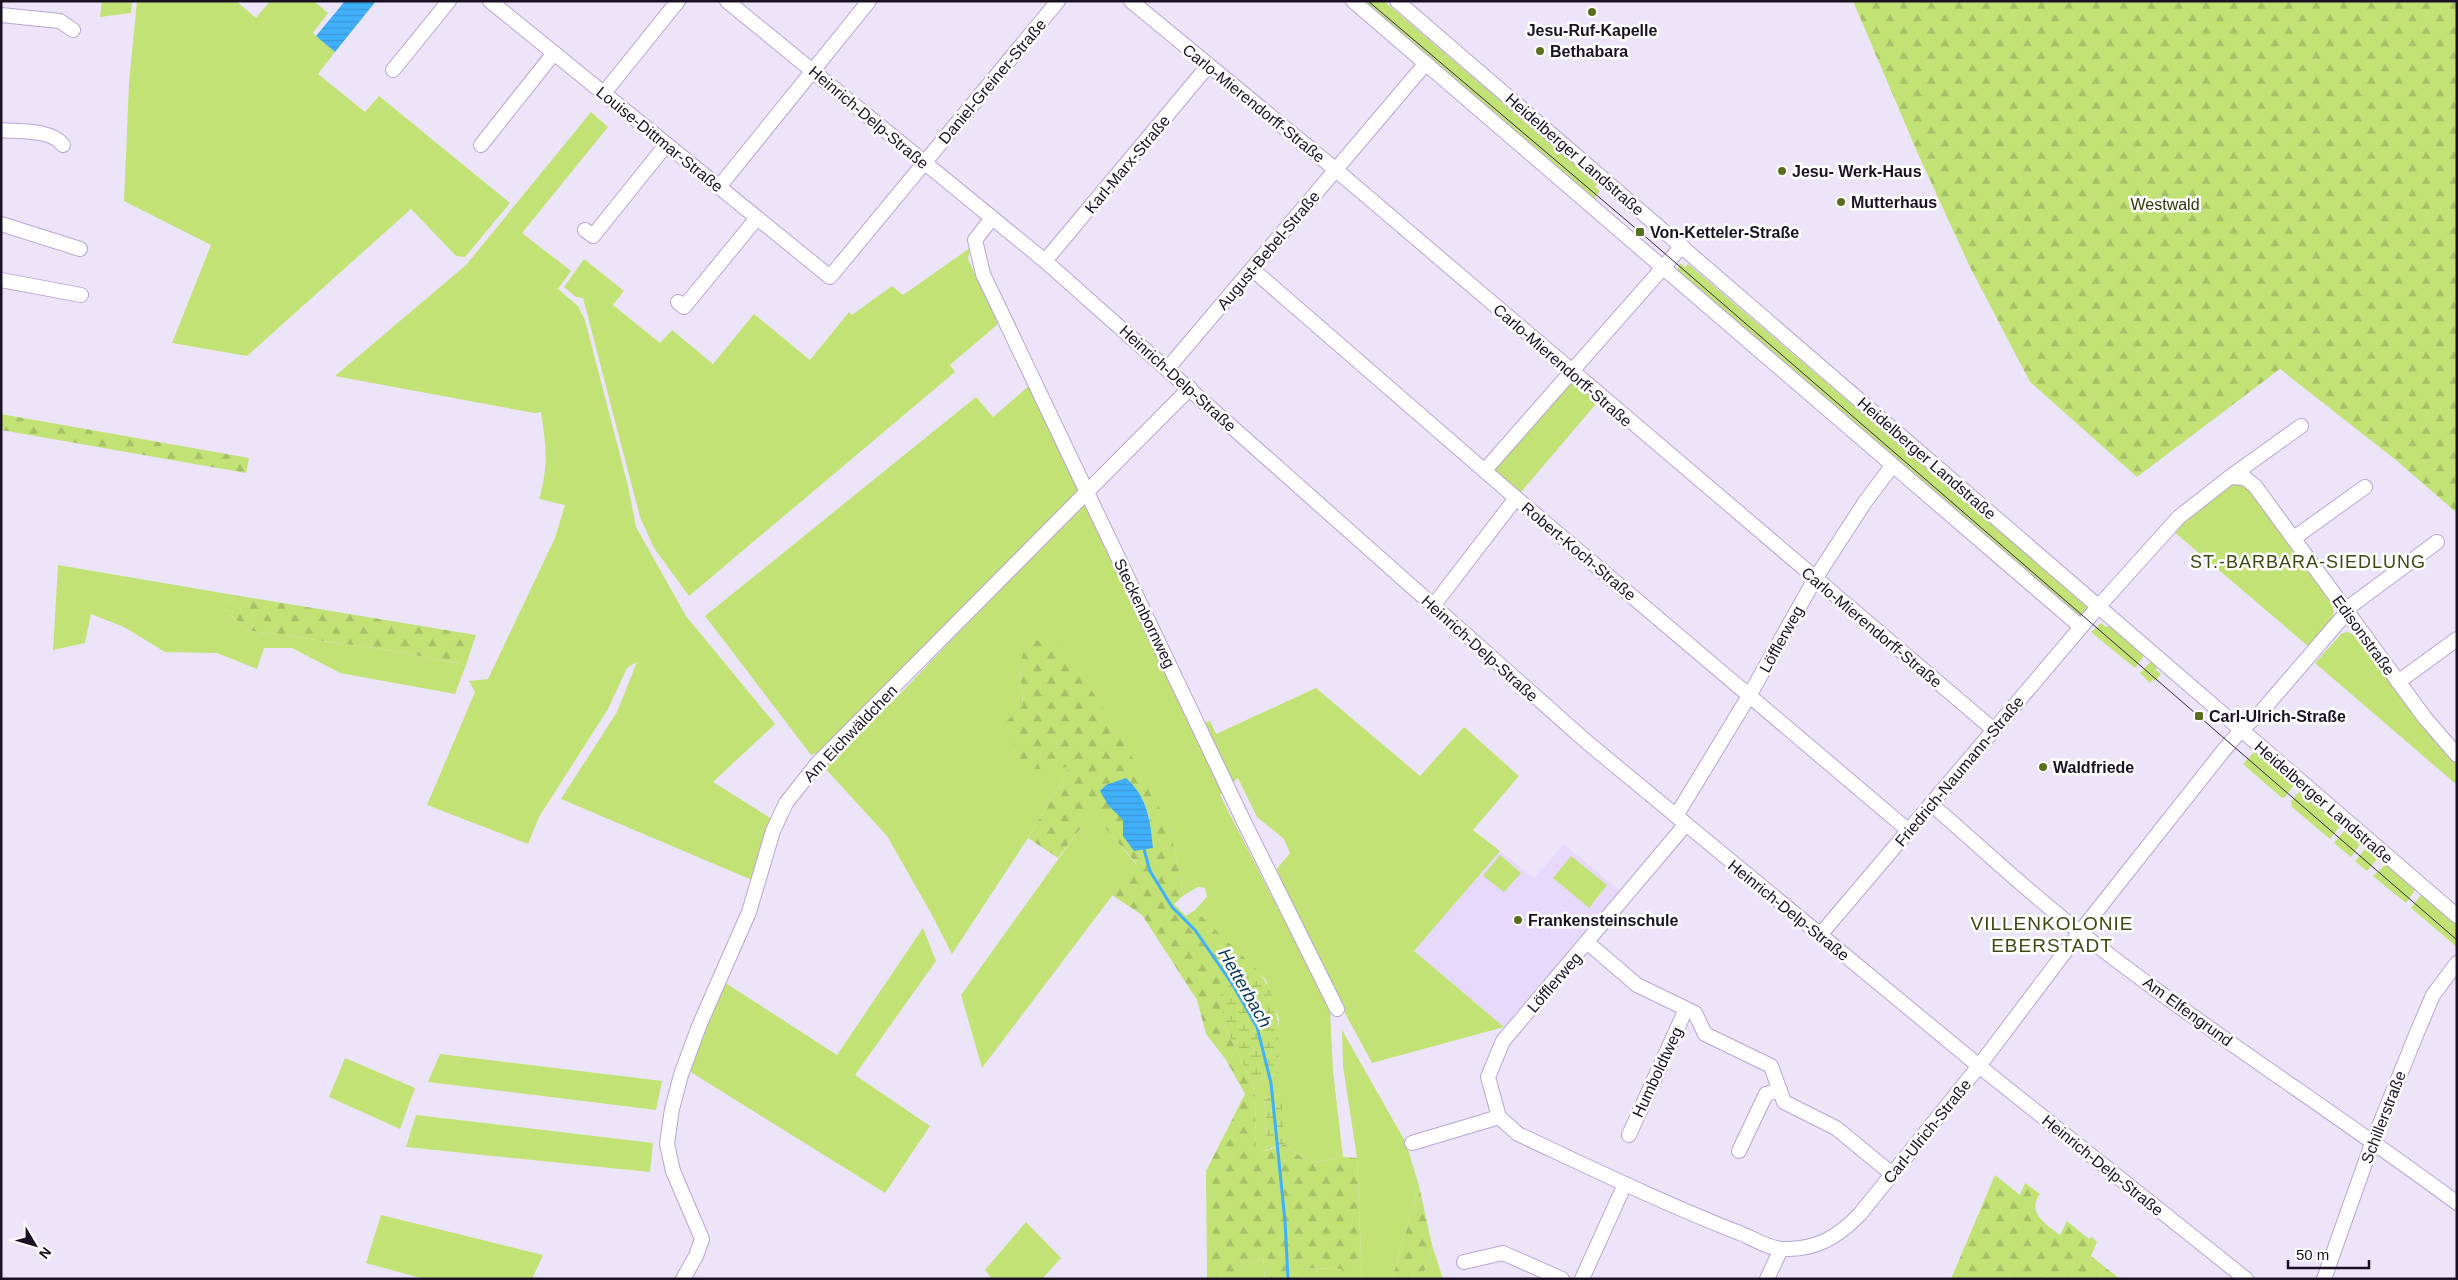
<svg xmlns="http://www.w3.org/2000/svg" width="2458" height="1280" font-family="Helvetica,sans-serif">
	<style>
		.built { fill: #e7d9fc }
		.green { fill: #c2e275 }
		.forest { fill: url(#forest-firs); fill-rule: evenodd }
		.wetland { fill: url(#wetland-marsh) }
		.water { fill: url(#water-rules) }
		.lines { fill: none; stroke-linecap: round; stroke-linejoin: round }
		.stream { stroke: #41b0fb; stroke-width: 3 }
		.minor-casing { stroke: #b8a5d5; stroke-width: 16 }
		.minor { stroke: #fff; stroke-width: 14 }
		.tram { stroke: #31293c; stroke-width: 1 }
		.poi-dot { fill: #5a6f1e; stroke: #fff; stroke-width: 2 }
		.labels { text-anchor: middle; stroke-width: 5; stroke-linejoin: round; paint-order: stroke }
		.poi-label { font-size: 16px; font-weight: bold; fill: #1a1224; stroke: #fff; text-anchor: start }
		.street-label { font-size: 16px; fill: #1a1224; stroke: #fff }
		.park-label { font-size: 16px; fill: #2d3909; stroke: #fff }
		.neighbourhood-label { font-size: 18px; letter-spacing: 1px; fill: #3a4811; stroke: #fff }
		.water-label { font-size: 18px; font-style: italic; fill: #083755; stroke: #fff }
		.quarter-label { font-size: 19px; letter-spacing: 1px; fill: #3a4811; stroke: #fff }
	</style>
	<defs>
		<pattern id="forest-firs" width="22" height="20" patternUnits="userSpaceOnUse" patternTransform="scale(1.25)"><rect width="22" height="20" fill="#c2e275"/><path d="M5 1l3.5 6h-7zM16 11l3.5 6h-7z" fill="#a6c165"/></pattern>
		<pattern id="wetland-marsh" width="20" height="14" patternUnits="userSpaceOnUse" patternTransform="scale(1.25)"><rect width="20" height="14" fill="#c2e275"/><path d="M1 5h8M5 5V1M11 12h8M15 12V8" fill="none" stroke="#a6c165"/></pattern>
		<pattern id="water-rules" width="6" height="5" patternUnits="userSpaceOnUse" patternTransform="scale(1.25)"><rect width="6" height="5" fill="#41b0fb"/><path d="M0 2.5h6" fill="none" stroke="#3896d7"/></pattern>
	</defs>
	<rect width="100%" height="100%" fill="#ece5f9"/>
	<path class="built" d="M1564 844 1620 891 1504 1027 1414 951 1500 851 1534 878Z"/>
	<g class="green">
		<path d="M102 1H132L131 13 100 17Z"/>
		<path d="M137 1H236L256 18 270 1H314L328 13 313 33 335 52 318 74 365 112 379 96 510 203 465 257 456 256 411 209 247 356 172 343 211 245 124 201 129 83Z"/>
		<path d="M1361 1H1384L1597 184 1595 187 1600 191 1595 197 1597 199 1592 203Z"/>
		<path d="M591 112 608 127 522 233 571 271 558 289 578 306 585 320 628 486 636 527 686 616 775 724 713 782 772 819 752 880 561 799 617 712 637 662 627 668 608 709 539 817 528 844 427 805 475 692 469 681 488 679 555 538 565 505 539 499C549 465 546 446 541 412L534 413 335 376 466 265Z"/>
		<path d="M970 248 968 259 998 324 950 365 955 372 689 596 654 548 640 517 583 298 576 297 564 287 584 259 624 291 613 305 660 343 672 330 713 364 754 314 810 360 849 312 852 315 892 286 903 295Z"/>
		<path d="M1680 263 1685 267 1688 264 2086 605 2088 609 2080 620 1677 271Z"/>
		<path d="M1571 372 1601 398 1516 498 1485 470Z"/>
		<path d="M1030 385 1060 453 1082 491 823 751 811 755 705 616 976 397 993 417Z"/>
		<path d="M2234 484 2244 485 2253 489 2334 599 2331 603C2341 619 2319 636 2309 647L2173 531 2225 488Z"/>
		<path d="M1084 501 1192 727 1210 721 1216 734 1316 688 1420 776 1464 727 1519 776 1473 830 1500 851 1414 951 1504 1027 1372 1063 1271 876 1290 853 1284 839 1257 817 1238 778 1220 795 1330 1010 1333 1071 1343 1157 1309 1163 1285 1144 1280 1094 1264 1099 1268 1149 1256 1155 1255 1096 1252 1083 1279 1073 1277 1037 1279 1019 1266 980 1195 910 1207 897 1205 888 1198 887 1184 895 1170 828 1020 667 1023 705 1070 767 1028 838 952 954 932 915 887 836 822 765 900 694Z"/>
		<path d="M58 565 228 594 230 614 246 630 388 650 466 665 455 694 340 673 292 648H264L257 669 217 653 165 652 124 627 91 614 85 643 53 650Z"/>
		<path d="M2101 623 2106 627 2110 626 2143 655V657L2135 668 2091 632Z"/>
		<path d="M2348 632 2356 636 2457 761V785L2315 663 2342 633Z"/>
		<path d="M2151 661 2157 667 2156 670 2161 674 2155 681 2153 679 2150 683 2140 673Z"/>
		<path d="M2255 751 2294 785 2285 797 2282 798 2243 764Z"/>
		<path d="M2300 791 2341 825 2330 839 2292 807 2291 801Z"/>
		<path d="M1092 812 1136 864 982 1068 961 995Z"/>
		<path d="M2344 831 2361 843 2351 857 2334 843Z"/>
		<path d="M2366 848 2378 858 2367 871 2355 861Z"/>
		<path d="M1500 855 1521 873 1504 892 1483 876Z"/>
		<path d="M1571 856 1607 885 1589 908 1553 878Z"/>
		<path d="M2386 864 2415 890 2406 903 2373 876Z"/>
		<path d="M2421 895 2457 926V947L2411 908Z"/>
		<path d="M923 928 936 961 855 1075 930 1126 885 1193 689 1071 724 982 837 1055Z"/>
		<path d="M1342 1030 1406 1143 1419 1186 1392 1279H1362L1357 1158 1343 1066Z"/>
		<path d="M440 1054 662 1081 656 1110 428 1082Z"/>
		<path d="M345 1058 415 1088 400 1129 329 1097Z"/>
		<path d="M416 1115 653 1143 650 1172 406 1147Z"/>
		<path d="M381 1215 543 1255 532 1279H424L366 1263Z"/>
		<path d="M1026 1222 1061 1258 1042 1279H992L985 1270Z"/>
		<path d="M1432 1245 1443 1279H1422Z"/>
		<path d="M1263 1257 1265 1279H1238L1237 1271Z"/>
		<path d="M1298 1268 1343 1269V1279H1297Z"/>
	</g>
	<g class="forest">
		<path d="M1853 1H2457V513L2397 461 2280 369 2137 477 2030 382 1970 267 1918 154Z"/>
		<path d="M1 414 249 458 246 473 1 430Z"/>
		<path d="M228 594 476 635 466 665 388 650 246 630 230 614Z"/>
		<path d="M1026 638 1065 647 1127 747 1170 828 1184 895 1174 904 1186 916 1195 910 1255 968 1239 975 1224 1024 1252 1083 1255 1096 1256 1154 1285 1144 1309 1163 1343 1157 1357 1158 1362 1279H1343L1342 1269 1298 1268 1297 1279H1265L1263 1257 1237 1271 1238 1279H1207L1206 1171 1245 1094 1226 1060 1206 1034 1197 1000 1142 915 1112 895 1136 863 1092 813 1058 858 1028 838 1070 767 1023 770 1005 723 1023 705 1020 667ZM1126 778 1140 790 1150 819 1123 836Z"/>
		<path d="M1995 1175 2020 1195 2025 1183 2040 1194C2026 1213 2047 1225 2060 1235L2067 1221 2089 1239 2092 1237 2097 1242 2091 1256 2120 1279H1951Z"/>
		<path d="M1419 1186 1432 1245 1422 1279H1392Z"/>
	</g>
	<g class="wetland">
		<path d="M1255 968C1284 1000 1277 1033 1279 1073L1252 1083 1224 1024 1220 995 1239 975Z"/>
		<path d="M1281 1094 1285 1144 1268 1149 1264 1099Z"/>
	</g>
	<g class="water">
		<path d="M345 1H376L335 52 316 36Z"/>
		<path d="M1126 778C1148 798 1150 819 1153 848L1134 851 1123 836V820L1108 805 1100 791 1106 785Z"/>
	</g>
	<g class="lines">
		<path class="stream" d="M1144 849 1150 871 1172 907 1195 930 1233 985 1257 1027 1271 1083 1285 1221 1288 1279"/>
		<defs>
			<g id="minor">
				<path d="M490 1 830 277 1058 1"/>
				<path d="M727 1 1045 261 1588 743 1979 1066 2246 1279"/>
				<path d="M1131 1 1336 170 1994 730"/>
				<path d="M1353 1 2081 627"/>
				<path d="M1397 1 2457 916"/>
				<path d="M1 15 60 21 73 30"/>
				<path d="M393 70 449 1"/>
				<path d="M604 93 678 1"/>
				<path d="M1 130C20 132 51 129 63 145"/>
				<path d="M481 145 554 53"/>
				<path d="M719 187 869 1"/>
				<path d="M992 218 975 240 983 274 1245 824 1337 1009"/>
				<path d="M1 224 80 249"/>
				<path d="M585 230 593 236 666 145"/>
				<path d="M1045 261 1208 66"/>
				<path d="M1252 269 1516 498 1909 831"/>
				<path d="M1 280 81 295"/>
				<path d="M678 302 684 307 757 218"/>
				<path d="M1168 368 1426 63"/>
				<path d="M1485 470 1682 246"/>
				<path d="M2230 477 2301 426"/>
				<path d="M2294 538 2365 487"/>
				<path d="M1433 606 1516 498"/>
				<path d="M2345 610 2437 542"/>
				<path d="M2398 682 2457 639"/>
				<path d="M1931 804C1981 847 2029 893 2081 933 2202 1028 2333 1111 2457 1203"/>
				<path d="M1676 816 1749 696 1815 579 1865 502 1892 466"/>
				<path d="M1686 824 1503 1041 1488 1077 1499 1117 1518 1134C1591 1168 1663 1203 1737 1232 1751 1237 1769 1249 1783 1249 1816 1250 1838 1237 1860 1214L1979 1066 2080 932 2224 750 2241 730 2261 712 2347 612"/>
				<path d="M1820 935 2098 607 2179 517 2230 477 2245 478 2255 486 2425 718 2457 755"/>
				<path d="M1588 943 1637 985 1695 1013 1705 1034 1771 1066 1784 1102 1836 1128 1892 1174"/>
				<path d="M1629 1135 1686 1009"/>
				<path d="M1412 1143 1499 1117"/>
				<path d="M1739 1151 1766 1094 1780 1090"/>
				<path d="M1464 1262 1503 1253 1562 1279"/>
				<path d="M683 1279 696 1256 702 1239 673 1171 667 1144 672 1109 681 1075 699 1026 749 912 773 831 786 803 817 764 1190 388"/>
				<path d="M1582 1279 1625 1184"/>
				<path d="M1767 1279 1781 1249"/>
				<path d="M2324 1279 2373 1141 2416 1035 2433 995 2457 963"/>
			</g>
		</defs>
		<use href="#minor" class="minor-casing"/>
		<use href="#minor" class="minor"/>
		<path class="tram" d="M1368 1 1640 232 2457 940"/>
	</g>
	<g class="poi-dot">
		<circle cx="1592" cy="12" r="5"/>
		<circle cx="1540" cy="51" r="5"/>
		<circle cx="1782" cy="171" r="5"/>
		<circle cx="1841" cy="202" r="5"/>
		<rect x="1635" y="227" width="10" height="10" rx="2.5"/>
		<rect x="2194" y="711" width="10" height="10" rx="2.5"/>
		<circle cx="2043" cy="767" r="5"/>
		<circle cx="1518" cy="920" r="5"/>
	</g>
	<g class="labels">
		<g class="poi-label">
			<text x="1592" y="36" text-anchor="middle">Jesu-Ruf-Kapelle</text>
			<text x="1550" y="57">Bethabara</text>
			<text x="1792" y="177">Jesu- Werk-Haus</text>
			<text x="1851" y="208">Mutterhaus</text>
			<text x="1650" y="238">Von-Ketteler-Straße</text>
			<text x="2209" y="722">Carl-Ulrich-Straße</text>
			<text x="2053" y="773">Waldfriede</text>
			<text x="1528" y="926">Frankensteinschule</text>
		</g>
		<g class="street-label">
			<text transform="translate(992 81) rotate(-50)" y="6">Daniel-Greiner-Straße</text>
			<text transform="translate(1254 103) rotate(39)" y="6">Carlo-Mierendorff-Straße</text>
			<text transform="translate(869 117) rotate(40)" y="6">Heinrich-Delp-Straße</text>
			<text transform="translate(660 139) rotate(39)" y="6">Louise-Dittmar-Straße</text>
			<text transform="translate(1575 154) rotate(41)" y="6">Heidelberger Landstraße</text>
			<text transform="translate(1127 164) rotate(-50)" y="6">Karl-Marx-Straße</text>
			<text transform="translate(1268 250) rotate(-50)" y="6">August-Bebel-Straße</text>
			<text transform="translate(1563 365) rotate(41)" y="6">Carlo-Mierendorff-Straße</text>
			<text transform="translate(1178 378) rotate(42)" y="6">Heinrich-Delp-Straße</text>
			<text transform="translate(1927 458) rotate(41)" y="6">Heidelberger Landstraße</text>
			<text transform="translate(1579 551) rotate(40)" y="6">Robert-Koch-Straße</text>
			<text transform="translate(1145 613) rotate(64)" y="6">Steckenbornweg</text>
			<text transform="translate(1872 627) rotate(40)" y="6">Carlo-Mierendorff-Straße</text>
			<text transform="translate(2364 635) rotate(54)" y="6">Edisonstraße</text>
			<text transform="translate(1781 639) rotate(-61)" y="6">Löfflerweg</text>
			<text transform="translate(1480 648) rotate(42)" y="6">Heinrich-Delp-Straße</text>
			<text transform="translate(850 733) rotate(-46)" y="6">Am Eichwäldchen</text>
			<text transform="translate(1959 771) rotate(-50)" y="6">Friedrich-Naumann-Straße</text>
			<text transform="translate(2324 802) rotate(41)" y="6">Heidelberger Landstraße</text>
			<text transform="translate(1789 910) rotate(39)" y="6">Heinrich-Delp-Straße</text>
			<text transform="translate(1554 982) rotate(-49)" y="6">Löfflerweg</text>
			<text transform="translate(2188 1011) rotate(36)" y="6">Am Elfengrund</text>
			<text transform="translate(1657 1072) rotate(-65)" y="6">Humboldtweg</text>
			<text transform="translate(2383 1117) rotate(-69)" y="6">Schillerstraße</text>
			<text transform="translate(1927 1131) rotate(-51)" y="6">Carl-Ulrich-Straße</text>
			<text transform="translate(2103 1165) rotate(39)" y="6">Heinrich-Delp-Straße</text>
		</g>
		<g class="park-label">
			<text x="2165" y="210">Westwald</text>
		</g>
		<g class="neighbourhood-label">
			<text x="2308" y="568">ST.-BARBARA-SIEDLUNG</text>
		</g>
		<g class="water-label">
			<text transform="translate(1245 988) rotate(60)" y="6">Hetterbach</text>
		</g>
		<g class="quarter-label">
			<text x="2052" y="930">VILLENKOLONIE<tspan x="2052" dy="22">EBERSTADT</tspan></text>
		</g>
	</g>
	<rect width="2458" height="1280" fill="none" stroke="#1a1224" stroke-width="5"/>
	<g transform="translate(35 1245) rotate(128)" stroke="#ffffff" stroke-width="4" paint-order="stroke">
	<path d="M0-4L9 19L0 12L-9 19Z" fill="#1a1224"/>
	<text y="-8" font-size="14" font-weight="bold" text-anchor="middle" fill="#1a1224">N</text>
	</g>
	<path d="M2288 1260v8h81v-8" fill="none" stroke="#1a1224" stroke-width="2.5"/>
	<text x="2296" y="1260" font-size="15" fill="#1a1224" stroke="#ffffff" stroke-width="4" paint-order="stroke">50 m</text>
</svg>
